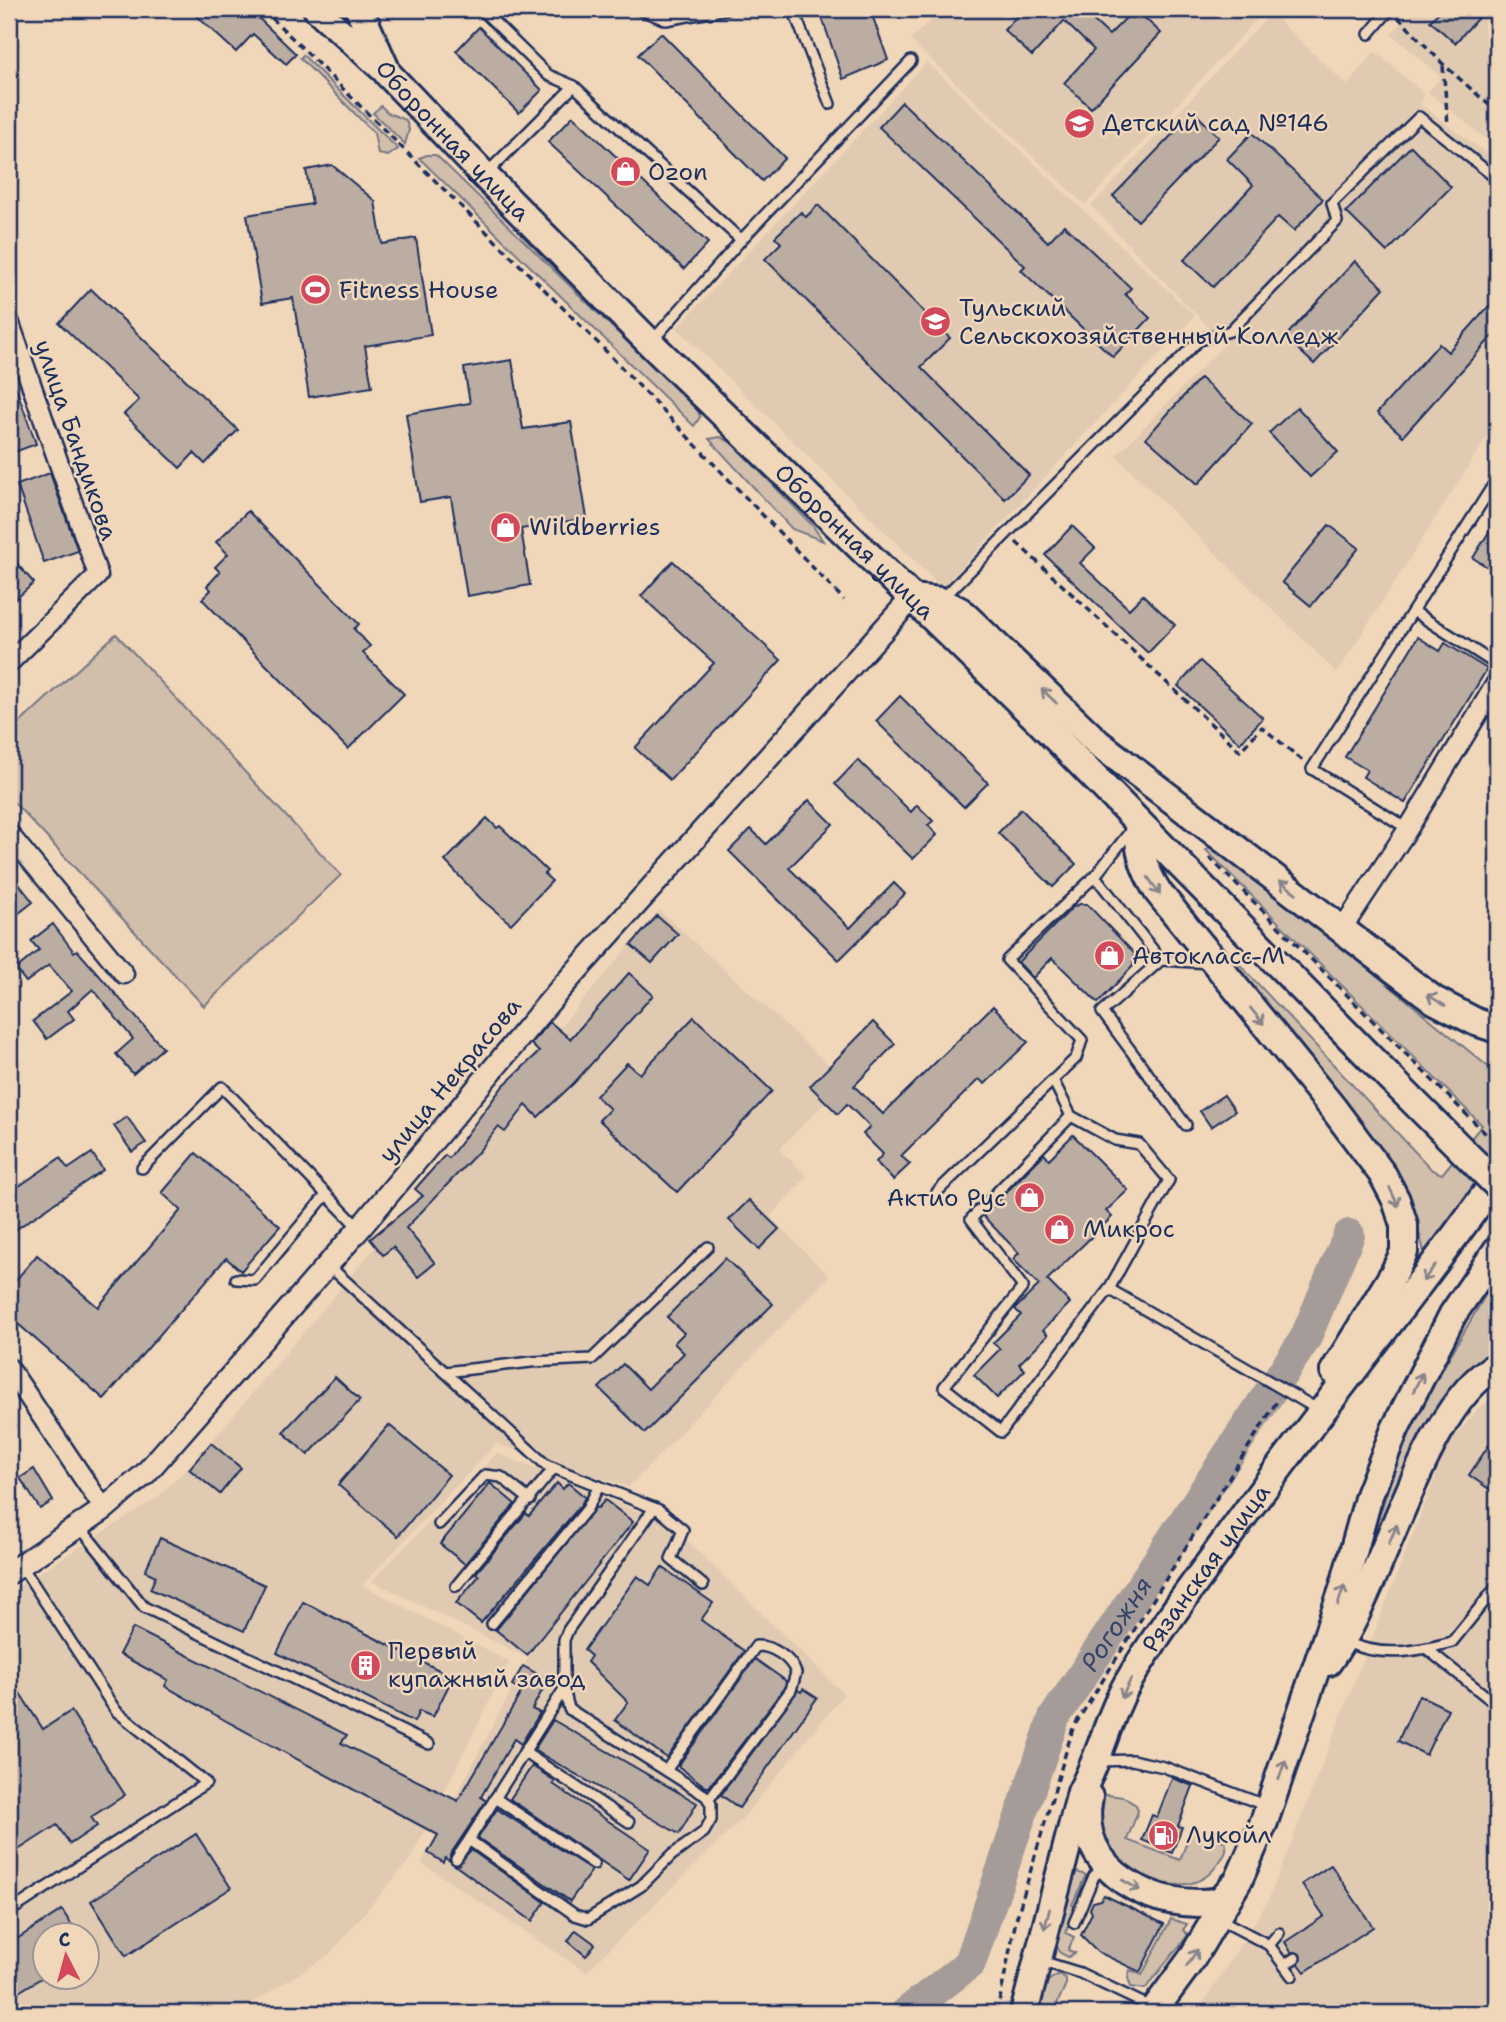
<svg xmlns="http://www.w3.org/2000/svg" width="1506" height="2022" font-family="'Shantell Sans',sans-serif">
	<style>
		.built { fill: #e1cab2; fill-rule: evenodd }
		.green { fill: #d1bfac; stroke: #767785; stroke-width: 2 }
		.lines { fill: none; stroke-linecap: round; stroke-linejoin: round }
		.river { stroke: #a59c99; stroke-width: 32 }
		.building { fill: #bcada3; stroke: #1b2f5e; stroke-width: 2 }
		.service-casing { stroke: #1b2f5e; stroke-width: 14 }
		.minor-casing { stroke: #1b2f5e; stroke-width: 23 }
		.tertiary-casing { stroke: #1b2f5e; stroke-width: 26 }
		.secondary-casing { stroke: #1b2f5e; stroke-width: 30 }
		.primary-casing { stroke: #1b2f5e; stroke-width: 32 }
		.path { stroke: #1b2f5e; stroke-width: 3.5; stroke-dasharray: 7 5; stroke-linecap: butt }
		.service { stroke: #f1d7b9; stroke-width: 9 }
		.minor { stroke: #f1d7b9; stroke-width: 18 }
		.tertiary { stroke: #f1d7b9; stroke-width: 21 }
		.secondary { stroke: #f1d7b9; stroke-width: 24 }
		.primary { stroke: #f1d7b9; stroke-width: 26 }
		.primary-bridge-casing { stroke: #1b2f5e; stroke-width: 32; stroke-linecap: butt }
		.primary-bridge { stroke: #f1d7b9; stroke-width: 26 }
		.oneway { stroke: #86838c }
		.labels { text-anchor: middle; stroke-width: 5; stroke-linejoin: round; paint-order: stroke }
		.poi-label { font-size: 24px; fill: #1b2f5e; stroke: #f1d7b9; text-anchor: start }
		.street-label { font-size: 24px; fill: #1b2f5e; stroke: #f1d7b9 }
		.water-label { font-size: 26px; font-style: italic; fill: #37456a; stroke: #f1d7b9 }
	</style>
	<rect width="100%" height="100%" fill="#f1d7b9"/>
	<filter id="ink" filterUnits="userSpaceOnUse"><feTurbulence type="fractalNoise" baseFrequency=".0143" numOctaves="2"/><feDisplacementMap in="SourceGraphic" scale="14" xChannelSelector="R" yChannelSelector="G"/><feConvolveMatrix kernelMatrix="1 2 1 2 8 2 1 2 1" color-interpolation-filters="sRGB"/></filter>
	<g filter="url(#ink)">
		<g class="built">
			<path d="M943 9H1266L1085 205 910 40Z"/>
			<path d="M1415 9H1497V148L1428 92 1441 77 1391 34Z"/>
			<path d="M1271 13 1347 85 1375 51 1424 94 1421 105 1497 161V421L1337 673 1116 456 1225 344 1091 206Z"/>
			<path d="M927 62 1195 316 942 588 677 328Z"/>
			<path d="M659 910 829 1065 808 1086 825 1103 779 1149 807 1176 770 1217 829 1276 629 1487 496 1444 362 1585 509 1662 411 1858 329 1955 236 2013H9V1592L158 1497 201 1454ZM46 1934H88V1976H46Z"/>
			<path d="M1497 1397V2013H1197L1268 1901 1448 1445 1480 1406Z"/>
			<path d="M497 1453 644 1514 654 1508 844 1694 742 1819 586 1972 421 1863 528 1658 372 1581Z"/>
		</g>
		<g class="green">
			<path d="M303 55 398 149 388 156 378 154 374 133 300 58Z"/>
			<path d="M381 106 388 113 406 120 409 130 405 144 373 113Z"/>
			<path d="M427 155H436L698 411 700 417 694 426 419 158Z"/>
			<path d="M720 437 731 442 813 526 823 541 792 529 709 439Z"/>
			<path d="M116 634 341 875 204 1006 9 797V733Z"/>
			<path d="M1216 844 1497 1074V1156L1424 1252C1416 1217 1406 1189 1386 1159L1183 904 1432 1170 1442 1174 1482 1125 1206 850Z"/>
			<path d="M1497 1275V1351C1433 1377 1404 1476 1377 1535L1373 1534 1397 1463 1424 1401Z"/>
			<path d="M1108 1795 1123 1797 1136 1805 1138 1811 1127 1840 1180 1860 1192 1828 1225 1842C1229 1852 1223 1857 1217 1865 1185 1912 1098 1867 1094 1817 1094 1811 1098 1802 1099 1796Z"/>
			<path d="M1074 1871 1086 1875 1072 1905 1075 1907 1066 1933 1074 1937 1068 1950 1075 1953 1068 1957 1059 1952 1055 1939Z"/>
			<path d="M1171 1919 1187 1924 1183 1930 1188 1935 1145 1989 1131 1987 1128 1978 1130 1970 1142 1975Z"/>
			<path d="M1059 1974 1066 1979V1984L1053 2013H1038L1046 1982Z"/>
		</g>
		<g class="lines">
			<path class="river" id="s1" d="M906 2013 970 1963 1054 1718 1305 1339 1349 1235"/>
		</g>
		<g class="building">
			<path d="M189 9H249L296 54 286 64 253 34 236 52Z"/>
			<path d="M819 9H870L888 60 843 79Z"/>
			<path d="M1024 9H1081L1109 35 1135 9 1161 33 1091 108 1064 83 1094 50 1064 21 1032 56 1004 30Z"/>
			<path d="M1442 9H1486L1455 43 1430 21Z"/>
			<path d="M479 27 542 90 519 113 456 51Z"/>
			<path d="M661 33 785 158 762 181 638 55Z"/>
			<path d="M902 102 1048 242 1064 225 1131 288 1125 294 1150 318 1113 357 1021 270 1025 266 879 127Z"/>
			<path d="M1194 112 1219 137 1138 221 1113 196Z"/>
			<path d="M573 116 708 243 684 269 548 142Z"/>
			<path d="M1252 133 1323 199 1294 231 1278 217 1213 287 1184 260 1253 185 1227 159Z"/>
			<path d="M1411 146 1451 187 1387 252 1346 212Z"/>
			<path d="M332 165 375 201 382 244 416 238 431 335 365 346 372 387 309 397 293 298 262 303 247 215 312 204 306 170Z"/>
			<path d="M818 205 950 338 921 367 1029 475 1005 499 765 259 781 243 775 237 801 212 806 217Z"/>
			<path d="M1355 261 1384 288 1314 364 1285 337Z"/>
			<path d="M91 289 238 430 205 464 194 453 180 468 124 414 139 400 59 323Z"/>
			<path d="M1497 297V331L1403 436 1377 413 1439 344 1448 352Z"/>
			<path d="M512 360 523 429 571 422 587 518 521 529 530 585 467 596 451 497 420 502 406 414 470 403 464 368Z"/>
			<path d="M11 374 36 444 9 454V375Z"/>
			<path d="M1200 378 1252 424 1198 484 1146 438Z"/>
			<path d="M1297 407 1338 452 1310 477 1269 433Z"/>
			<path d="M50 473 78 551 44 563 17 485Z"/>
			<path d="M248 511 359 624 354 629 370 646 363 653 404 694 348 749 202 599 211 590 207 586 220 572 215 567 228 554 216 542Z"/>
			<path d="M1497 519V573L1473 558Z"/>
			<path d="M1329 525 1359 548 1311 606 1282 582Z"/>
			<path d="M1072 526 1095 548 1080 563 1129 609 1143 595 1175 625 1148 653 1045 555Z"/>
			<path d="M9 555 34 583 9 605Z"/>
			<path d="M673 561 781 660 670 780 635 748 714 663 641 596Z"/>
			<path d="M1418 637 1440 651 1445 643 1487 669 1405 803 1363 777 1367 770 1345 757Z"/>
			<path d="M1200 661 1263 718 1240 743 1178 686Z"/>
			<path d="M900 696 988 783 964 807 876 721Z"/>
			<path d="M858 760 911 812 917 805 933 821 928 825 937 835 913 859 835 784Z"/>
			<path d="M809 800 833 824 789 868 850 928 894 883 905 894 839 960 729 851 751 829 766 844Z"/>
			<path d="M1021 809 1076 864 1053 887 998 833Z"/>
			<path d="M487 818 497 828 500 826 547 871 544 874 552 881 511 924 481 899 445 861Z"/>
			<path d="M9 871 33 902 9 921Z"/>
			<path d="M1080 904H1087L1134 953 1133 966 1098 1003 1052 958 1033 978 1018 962 1073 907Z"/>
			<path d="M657 916 678 934 652 963 631 945Z"/>
			<path d="M53 924 74 952 77 950 163 1048 133 1074 116 1054 133 1039 93 989 68 1011 74 1019 47 1039 33 1021 72 991 49 965 26 982 16 969 39 950 31 941Z"/>
			<path d="M629 973 653 995 574 1083 538 1117 526 1105 505 1132 498 1127 479 1151 406 1228 435 1263 418 1277 393 1247 383 1255 370 1239 423 1196 415 1189 445 1155 449 1158 503 1086 539 1052 531 1044 550 1022 570 1039Z"/>
			<path d="M993 1006 1028 1042 985 1084 979 1079 901 1156 910 1164 893 1180 876 1162 883 1154 863 1134 870 1127 847 1104 838 1114 810 1086 873 1022 895 1044 854 1086 883 1114Z"/>
			<path d="M694 1017 772 1091 677 1192 599 1120 610 1109 596 1096 627 1063 640 1074Z"/>
			<path d="M1224 1095 1235 1111 1211 1127 1200 1111Z"/>
			<path d="M127 1117 146 1143 132 1152 114 1126Z"/>
			<path d="M1073 1135 1128 1190 1106 1211 1112 1217 1047 1280 1070 1303 1043 1330 1048 1335 1019 1364 1025 1370 997 1398 974 1375 1000 1349 993 1343 1021 1315 1015 1309 1039 1285 1013 1259 1019 1253 983 1216 1044 1154 1049 1159Z"/>
			<path d="M92 1153 103 1170 9 1234V1193L60 1158 68 1169Z"/>
			<path d="M196 1153 280 1226 241 1271 226 1258 104 1399 9 1316V1288L37 1255 98 1307 181 1210 162 1193Z"/>
			<path d="M749 1200 779 1229 759 1249 729 1220Z"/>
			<path d="M725 1258 773 1304 645 1433 599 1388 623 1364 648 1389 684 1353 674 1343 684 1333 667 1317Z"/>
			<path d="M335 1377 360 1400 308 1455 283 1432Z"/>
			<path d="M389 1425 449 1475 398 1536 338 1485Z"/>
			<path d="M1497 1433V1482L1492 1491 1469 1475Z"/>
			<path d="M211 1443 241 1468 220 1494 189 1469Z"/>
			<path d="M34 1469 53 1501 40 1509 20 1478Z"/>
			<path d="M490 1483 515 1504 465 1564 440 1544Z"/>
			<path d="M557 1483 563 1489 568 1483 585 1497 581 1505 481 1623 456 1603 479 1576 476 1573 526 1513 529 1516Z"/>
			<path d="M605 1500 633 1522 527 1655 496 1630 596 1507 598 1508Z"/>
			<path d="M160 1538 265 1585 244 1631 150 1589 156 1576 145 1571Z"/>
			<path d="M662 1567 713 1603 701 1620 744 1651 667 1758 615 1720 628 1702 587 1662 591 1656 584 1650 637 1576 650 1585Z"/>
			<path d="M303 1602 453 1677 433 1717 419 1711 414 1722 277 1653Z"/>
			<path d="M133 1628 347 1735 341 1743 458 1801 522 1691 512 1685 523 1666 548 1680 532 1709 540 1713 521 1744 514 1739 481 1797 486 1801 450 1855V1861L445 1858 443 1862 428 1853 438 1835 228 1722 165 1686 168 1680 119 1654Z"/>
			<path d="M755 1659 786 1681 785 1687 709 1787H706L678 1766Z"/>
			<path d="M9 1676 43 1729 71 1711 125 1795 91 1817 97 1826 70 1844 57 1825 9 1856Z"/>
			<path d="M803 1689 817 1698 739 1808 721 1795 798 1690 801 1692Z"/>
			<path d="M1419 1695 1448 1709 1426 1755 1398 1741Z"/>
			<path d="M553 1720 697 1803 679 1834 534 1750Z"/>
			<path d="M532 1766 555 1781 553 1784 650 1849 629 1880 510 1799Z"/>
			<path d="M1172 1778 1193 1786 1178 1826 1182 1827 1172 1853 1142 1840 1152 1815 1157 1817Z"/>
			<path d="M497 1809 592 1870 570 1901 478 1838Z"/>
			<path d="M196 1834 231 1888 126 1956 91 1901Z"/>
			<path d="M471 1850 545 1902 532 1921 456 1866Z"/>
			<path d="M1331 1865 1373 1927 1305 1972 1299 1964 1300 1954 1291 1952 1285 1942 1324 1916 1302 1884Z"/>
			<path d="M1104 1895 1164 1924 1140 1972 1098 1952 1081 1935 1092 1913 1090 1909 1093 1902 1101 1900Z"/>
			<path d="M62 1910 78 1935H46V1975L9 1998V1944Z"/>
			<path d="M576 1930 595 1944 586 1956 568 1941Z"/>
		</g>
		<g class="lines">
			<defs>
				<g id="service">
					<path d="M481 9 548 75 574 86 487 173"/>
					<path d="M638 9 666 20 727 9"/>
					<path d="M793 9 830 104"/>
					<path d="M1369 34 1390 9"/>
					<path d="M574 86 741 240"/>
					<path d="M653 340 741 240 911 61"/>
					<path d="M943 598 1199 340 1230 331 1337 221 1332 203 1419 117 1497 179"/>
					<path d="M1413 611 1497 665"/>
					<path d="M1408 829 1312 769 1497 479"/>
					<path d="M1095 876 1161 960"/>
					<path d="M1053 1080 1071 1116"/>
					<path d="M1186 1125 1102 1012 1161 960 1210 963"/>
					<path d="M142 1168 222 1087 359 1228"/>
					<path d="M937 1192 1076 1058 1082 1040 1007 960 1095 876 1132 829"/>
					<path d="M328 1265 445 1372 531 1362 592 1359 708 1247"/>
					<path d="M236 1279 255 1280 325 1196"/>
					<path d="M1109 1289 1001 1432 944 1387 1023 1287 971 1219 1071 1116 1115 1140 1139 1144 1169 1180 1109 1289 1312 1406"/>
					<path d="M445 1372 546 1465 659 1510 683 1530 671 1559 703 1585"/>
					<path d="M439 1524 485 1475 501 1477 530 1500"/>
					<path d="M79 1526 144 1607 429 1744"/>
					<path d="M456 1586 554 1468"/>
					<path d="M492 1624 587 1509 599 1486"/>
					<path d="M1346 1642C1382 1658 1415 1652 1452 1642L1497 1586"/>
					<path d="M1427 1649 1497 1705"/>
					<path d="M564 1689 569 1709 706 1796 711 1804V1820L704 1832 672 1855 641 1886 588 1919 575 1915 469 1840 564 1689V1640L568 1630 654 1508"/>
					<path d="M524 1752 629 1822"/>
					<path d="M1099 1761 1132 1760 1164 1767 1259 1803 1261 1810"/>
					<path d="M667 1769 756 1646C772 1645 791 1658 796 1673L791 1690 709 1799"/>
					<path d="M495 1798 594 1864"/>
					<path d="M456 1859 469 1840"/>
					<path d="M9 1912 206 1783 116 1711 21 1565"/>
					<path d="M1219 1919 1269 1945 1292 1976"/>
					<path d="M1074 1923 1094 1876 1105 1867"/>
					<path d="M1269 1945 1279 1933"/>
					<path d="M1041 1961 1080 1973 1153 2008"/>
					<path d="M1284 1965 1295 1958"/>
				</g>
				<g id="minor">
					<path d="M9 321 98 575 9 663"/>
					<path d="M9 834 124 974"/>
					<path d="M1342 929 1408 829 1497 682"/>
					<path d="M9 1368 104 1509"/>
				</g>
				<path id="tertiary" d="M9 1573 104 1509 146 1473 360 1228 561 988 912 598"/>
				<path id="secondary" d="M316 9 388 74"/>
				<g id="primary">
					<path id="s2" d="M359 9 388 74 484 175 650 343 1036 718 1390 1078"/>
					<path d="M912 598 940 601 960 611 1098 743 1434 1000 1476 1022 1497 1029"/>
					<path d="M1138 822C1138 850 1143 868 1158 892L1333 1108 1383 1175 1396 1200 1404 1225V1252L1394 1273 1334 1371"/>
					<path d="M1328 1662C1383 1589 1423 1403 1497 1366"/>
					<path d="M1089 1797C1073 1872 1158 1913 1220 1901L1233 1886"/>
					<path id="s3" d="M1024 2013 1081 1792C1100 1757 1108 1718 1127 1684 1156 1634 1192 1587 1226 1540 1314 1417 1410 1301 1497 1178"/>
					<path d="M1152 2013 1191 1960 1239 1879 1264 1822 1343 1589 1369 1495 1395 1429 1453 1314 1497 1250"/>
				</g>
			</defs>
			<use href="#service" class="service-casing"/>
			<use href="#minor" class="minor-casing"/>
			<use href="#tertiary" class="tertiary-casing"/>
			<use href="#secondary" class="secondary-casing"/>
			<use href="#primary" class="primary-casing"/>
			<g class="path">
				<path d="M263 9 600 345 844 600"/>
				<path d="M1398 17 1443 64 1497 112"/>
				<path d="M1443 66 1448 125"/>
				<path d="M1016 542 1240 751 1262 727 1302 760"/>
				<path d="M1209 857 1497 1145"/>
				<path d="M997 2013 1016 1920 1073 1728 1279 1398"/>
			</g>
			<use href="#service" class="service"/>
			<use href="#minor" class="minor"/>
			<use href="#tertiary" class="tertiary"/>
			<use href="#secondary" class="secondary"/>
			<use href="#primary" class="primary"/>
			<defs>
				<path id="primary-bridge" d="M1390 1078 1497 1185"/>
			</defs>
			<use href="#primary-bridge" class="primary-bridge-casing"/>
			<use href="#primary-bridge" class="primary-bridge"/>
		</g>
		<defs><path id="oneway-shaft" d="M-6 0H5M1.5-3L5.5 0L1.5 3" fill="none" stroke-width="1.6" stroke-linecap="round" stroke-linejoin="round" transform="scale(1.75)"/></defs>
		<g class="oneway">
			<use href="#oneway-shaft" transform="translate(1049 696) rotate(-136)"/>
			<use href="#oneway-shaft" transform="translate(1154 886) rotate(56)"/>
			<use href="#oneway-shaft" transform="translate(1288 887) rotate(-142)"/>
			<use href="#oneway-shaft" transform="translate(1436 1000) rotate(-148)"/>
			<use href="#oneway-shaft" transform="translate(1257 1016) rotate(51)"/>
			<use href="#oneway-shaft" transform="translate(1394 1197) rotate(65)"/>
			<use href="#oneway-shaft" transform="translate(1429 1273) rotate(127)"/>
			<use href="#oneway-shaft" transform="translate(1418 1382) rotate(-64)"/>
			<use href="#oneway-shaft" transform="translate(1393 1534) rotate(-66)"/>
			<use href="#oneway-shaft" transform="translate(1341 1595) rotate(-72)"/>
			<use href="#oneway-shaft" transform="translate(1126 1689) rotate(116)"/>
			<use href="#oneway-shaft" transform="translate(1282 1770) rotate(-71)"/>
			<use href="#oneway-shaft" transform="translate(1131 1885) rotate(30)"/>
			<use href="#oneway-shaft" transform="translate(1047 1919) rotate(105)"/>
			<use href="#oneway-shaft" transform="translate(1192 1958) rotate(-56)"/>
		</g>
	</g>
	<defs>
		<symbol id="school-disc" viewBox="-11 -11 22 22"><circle r="9.5" fill="#d1495b" stroke="#f1d7b9"/><path d="M0-5L7-2L0 1L-7-2ZM-4 1L0 2.5L4 1V4Q0 6-4 4Z" fill="#fff"/></symbol>
		<symbol id="shop-disc" viewBox="-11 -11 22 22"><circle r="9.5" fill="#d1495b" stroke="#f1d7b9"/><path d="M-5-2.5h2.3a2.7 3.5 0 0 1 5.4 0H5L5.5 6h-11ZM-1.5-2.5h3a1.5 2.3 0 0 0-3 0Z" fill="#fff"/></symbol>
		<symbol id="stadium-disc" viewBox="-11 -11 22 22"><circle r="9.5" fill="#d1495b" stroke="#f1d7b9"/><path d="M0-5a6.5 5 0 1 0 0 10a6.5 5 0 1 0 0-10ZM-3.5-1.8h7v3.6h-7Z" fill="#fff"/></symbol>
		<symbol id="university-disc" viewBox="-11 -11 22 22"><circle r="9.5" fill="#d1495b" stroke="#f1d7b9"/><path d="M0-5L7-2L0 1L-7-2ZM-4 1L0 2.5L4 1V4Q0 6-4 4Z" fill="#fff"/></symbol>
		<symbol id="building-disc" viewBox="-11 -11 22 22"><circle r="9.5" fill="#d1495b" stroke="#f1d7b9"/><path d="M-4-6H4V6H1V3H-1V6H-4ZM-2.5-4.3h1.7v1.8h-1.7ZM.8-4.3h1.7v1.8H.8ZM-2.5-1h1.7V.8h-1.7ZM.8-1h1.7V.8H.8Z" fill="#fff"/></symbol>
		<symbol id="fuel-disc" viewBox="-11 -11 22 22"><circle r="9.5" fill="#d1495b" stroke="#f1d7b9"/><path d="M-5.5-6h7V0h2V4h1.3V-2.5L3-4.5l.8-.8L6-3V5H2.5V1h-1V6h-7ZM-4.2-4.7v3.2H.2V-4.7Z" fill="#fff"/></symbol>
	</defs>
	<g fill-rule="evenodd">
		<use href="#school-disc" x="1062" y="106" width="35" height="35"/>
		<use href="#shop-disc" x="608" y="154" width="35" height="35"/>
		<use href="#stadium-disc" x="298" y="272" width="35" height="35"/>
		<use href="#university-disc" x="918" y="304" width="35" height="35"/>
		<use href="#shop-disc" x="488" y="510" width="35" height="35"/>
		<use href="#shop-disc" x="1092" y="938" width="35" height="35"/>
		<use href="#shop-disc" x="1012" y="1180" width="35" height="35"/>
		<use href="#shop-disc" x="1042" y="1212" width="35" height="35"/>
		<use href="#building-disc" x="348" y="1648" width="35" height="35"/>
		<use href="#fuel-disc" x="1146" y="1818" width="35" height="35"/>
	</g>
	<g class="labels">
		<g class="poi-label">
			<text x="1102" y="131">Детский сад №146</text>
			<text x="648" y="180">Ozon</text>
			<text x="339" y="298">Fitness House</text>
			<text x="959" y="316">Тульский<tspan x="959" dy="28">Сельскохозяйственный Колледж</tspan></text>
			<text x="529" y="535">Wildberries</text>
			<text x="1132" y="964">Автокласс-М</text>
			<text x="1006" y="1206" text-anchor="end">Актио Рус</text>
			<text x="1083" y="1237">Микрос</text>
			<text x="388" y="1659">Первый<tspan x="388" dy="28">купажный завод</tspan></text>
			<text x="1186" y="1843">Лукойл</text>
		</g>
		<g class="street-label">
			<text dy="8" stroke="none"><textPath href="#s2" startOffset="164">Оборонная улица</textPath></text>
			<text transform="translate(76 440) rotate(71)" y="8">улица Бандикова</text>
			<text dy="8" stroke="none"><textPath href="#s2" startOffset="732">Оборонная улица</textPath></text>
			<text transform="translate(450 1080) rotate(-50)" y="8">улица Некрасова</text>
			<text dy="8" stroke="none"><textPath href="#s3" startOffset="486">Рязанская улица</textPath></text>
		</g>
		<g class="water-label">
			<text dy="9" stroke="none"><textPath href="#s1" startOffset="453">Рогожня</textPath></text>
		</g>
	</g>
	<rect width="1506" height="2022" fill="none" stroke="#f1d7b9" stroke-width="35"/>
	<rect x="18" y="18" width="1471" height="1987" fill="none" stroke="#1b2f5e" stroke-width="2.5" filter="url(#ink)"/>
	<g transform="translate(66 1956) rotate(354)"><circle r="33" fill="#f1d7b9" stroke="#9b9495" stroke-width="2"/>
	<path d="M0-5L12 26L0 18L-12 26Z" fill="#d1495b"/>
	<text y="-10" font-size="19" font-weight="bold" text-anchor="middle" fill="#1b2f5e">С</text>
	</g>
</svg>
